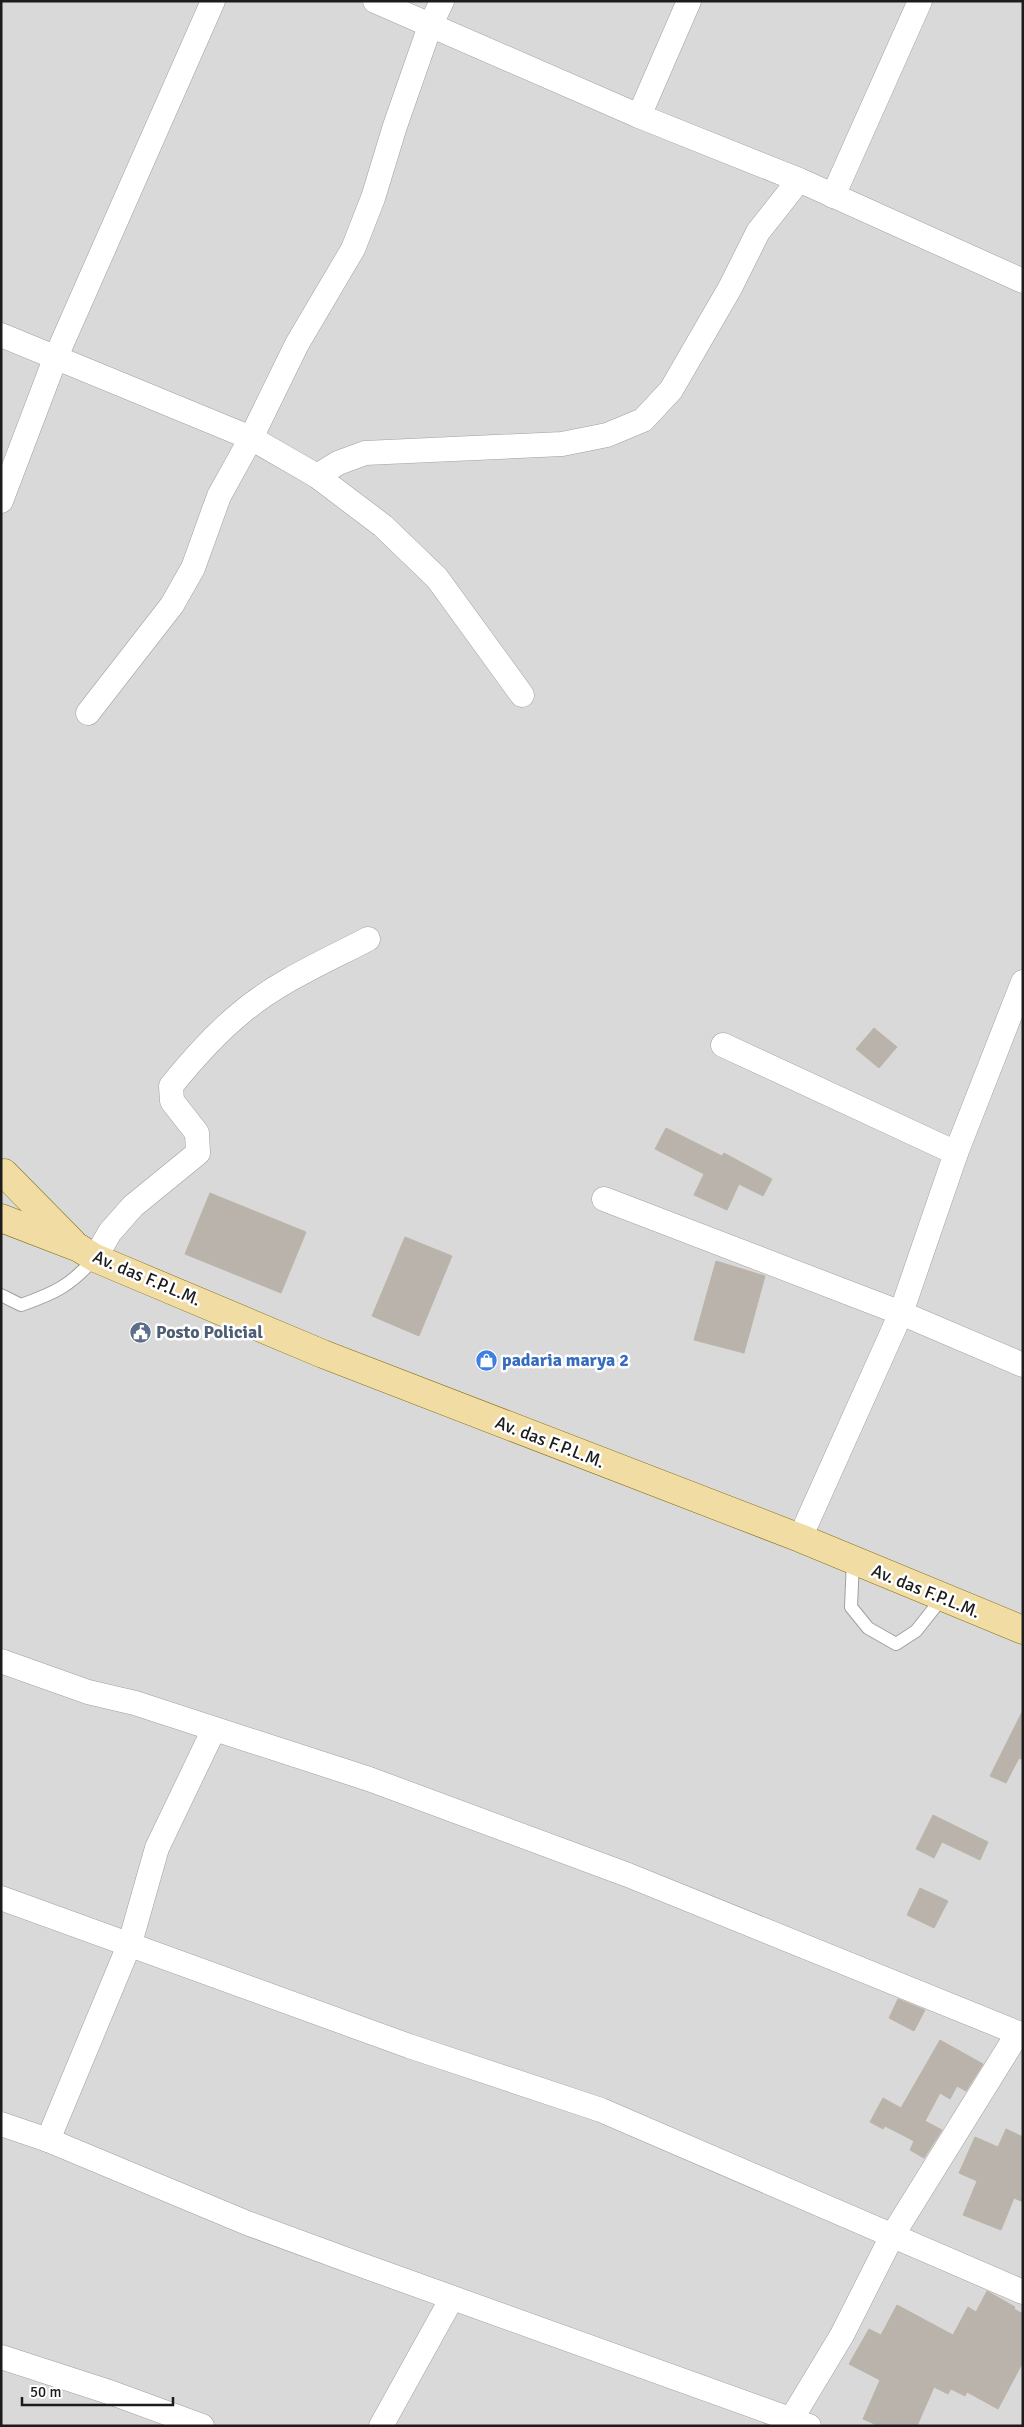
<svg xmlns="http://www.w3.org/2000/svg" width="1024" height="2427" font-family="Signika,sans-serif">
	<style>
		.residential { fill: #dad9d9 }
		.building { fill: #b9b3ac; stroke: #bcb4a7 }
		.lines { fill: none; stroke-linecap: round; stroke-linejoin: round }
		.lane-casing { stroke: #a0a0a0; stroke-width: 14 }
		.street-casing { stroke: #a0a0a0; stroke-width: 25 }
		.primary-casing { stroke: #85710f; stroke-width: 29 }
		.lane { stroke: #fff; stroke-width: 12 }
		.street { stroke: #fff; stroke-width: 24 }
		.primary { stroke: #f1dca3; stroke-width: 28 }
		.labels { text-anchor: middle; stroke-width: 5; stroke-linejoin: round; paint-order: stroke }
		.street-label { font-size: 18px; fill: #1c1c1c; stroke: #fff }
		.service-label { font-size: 18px; font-weight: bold; fill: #4e5e75; stroke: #fff; text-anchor: start }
		.shop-label { font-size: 18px; font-weight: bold; fill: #366cbe; stroke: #fff; text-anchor: start }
	</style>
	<rect width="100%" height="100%" fill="#ecebe3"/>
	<rect class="residential" x="1" y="1" width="1022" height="2425"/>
	<g class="building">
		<path d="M874 1028 897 1047 879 1068 856 1049Z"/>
		<path d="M666 1128 722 1156 724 1153 772 1179 763 1196 739 1184 727 1210 694 1195 704 1174 655 1149Z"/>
		<path d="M210 1193 306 1232 281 1293 185 1254Z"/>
		<path d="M405 1237 452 1256 419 1336 372 1316Z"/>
		<path d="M716 1261 765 1276 744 1353 694 1340Z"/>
		<path d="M1023 1710V1760L1019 1758 1006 1783 990 1776Z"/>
		<path d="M933 1815 988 1842 980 1860 942 1842 934 1858 916 1849Z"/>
		<path d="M920 1888 948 1901 934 1928 907 1915Z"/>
		<path d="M898 1999 925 2010 914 2031 889 2018Z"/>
		<path d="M940 2040 983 2064 966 2091 957 2086 950 2099 940 2093 925 2121 942 2130 924 2158 910 2150 914 2141 885 2126 883 2129 870 2122 883 2098 901 2108Z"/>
		<path d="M1006 2129 1023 2137V2202L1014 2198 1001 2230 963 2215 977 2181 959 2173 975 2137 998 2147Z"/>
		<path d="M987 2291 1015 2307 1014 2309 1023 2314V2362L998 2409 967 2392 965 2396 951 2389 948 2394 934 2387 917 2426H879L863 2419 880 2380 849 2364 869 2329 881 2335 897 2305 953 2335 968 2307 976 2312Z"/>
	</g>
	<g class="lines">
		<defs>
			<g id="lane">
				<path d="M1 1295 21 1305C55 1293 70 1286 95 1258"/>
				<path d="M853 1560 851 1607 868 1628 896 1644 916 1631 943 1597"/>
			</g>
			<g id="street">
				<path d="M375 1 639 116 799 180 1023 281"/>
				<path d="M639 116 689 1"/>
				<path d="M833 196 920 1"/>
				<path d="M1 335 251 438 317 476 383 526 437 578 522 695"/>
				<path d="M317 476 338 463 365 453 562 444 607 435 643 420 671 390 730 288 758 232 799 180"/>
				<path d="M1 501 55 359 213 1"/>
				<path d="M88 713 172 605 193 568 219 496 251 438 297 344 353 249 373 198 395 126 430 26 442 1"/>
				<path d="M723 1045 956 1153"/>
				<path d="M604 1199 901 1313 1023 1365"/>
				<path d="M95 1258 110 1232 133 1206 198 1153 197 1133 172 1101 171 1086C192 1060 216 1033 242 1012 279 981 326 961 368 939"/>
				<path d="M800 1538 901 1313 956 1153 1023 982"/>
				<path d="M1 1661 88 1692 135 1703 369 1779 628 1875 1023 2035"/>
				<path d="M1 1898 409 2046 601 2110 1023 2292"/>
				<path d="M1 2124 48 2140 247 2223 353 2262 809 2426"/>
				<path d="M48 2140 130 1943 157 1848 214 1729"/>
				<path d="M1 2357 112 2393 202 2426"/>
				<path d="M792 2418 842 2335 892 2236 1018 2033"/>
				<path d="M381 2426 452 2298"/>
			</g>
			<g id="primary">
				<path d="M4 1173 72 1242"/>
				<path d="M1 1218 79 1248 95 1258 323 1354 800 1538 1023 1630"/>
			</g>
		</defs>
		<use href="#lane" class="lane-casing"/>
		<use href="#street" class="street-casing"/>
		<use href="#primary" class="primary-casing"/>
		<use href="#lane" class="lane"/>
		<use href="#street" class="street"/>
		<use href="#primary" class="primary"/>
	</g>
	<defs>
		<symbol id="civic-disc" viewBox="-11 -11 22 22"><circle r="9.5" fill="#5c6f8a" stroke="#fff"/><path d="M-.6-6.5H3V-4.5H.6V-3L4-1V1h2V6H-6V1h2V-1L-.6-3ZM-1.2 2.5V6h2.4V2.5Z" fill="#fff"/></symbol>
		<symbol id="shop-disc" viewBox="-11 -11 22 22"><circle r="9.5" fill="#3f7fe0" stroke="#fff"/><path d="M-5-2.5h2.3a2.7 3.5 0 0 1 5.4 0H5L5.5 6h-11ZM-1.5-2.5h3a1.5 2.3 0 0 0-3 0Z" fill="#fff"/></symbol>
	</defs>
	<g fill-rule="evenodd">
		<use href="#civic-disc" x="128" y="1320" width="25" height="25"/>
		<use href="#shop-disc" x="474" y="1348" width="25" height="25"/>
	</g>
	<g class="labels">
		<g class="street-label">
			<text transform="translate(147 1278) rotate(23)" y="6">Av. das F.P.L.M.</text>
			<text transform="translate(550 1442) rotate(21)" y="6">Av. das F.P.L.M.</text>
			<text transform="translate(926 1591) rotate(22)" y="6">Av. das F.P.L.M.</text>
		</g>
		<g class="service-label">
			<text x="156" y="1338">Posto Policial</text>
		</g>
		<g class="shop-label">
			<text x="502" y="1366">padaria marya 2</text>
		</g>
	</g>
	<rect width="1024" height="2427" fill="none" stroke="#1c1c1c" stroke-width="5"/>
	<path d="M22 2397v8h151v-8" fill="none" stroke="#1c1c1c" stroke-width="2.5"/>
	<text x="30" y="2397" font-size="15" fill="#1c1c1c" stroke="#ffffff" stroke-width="4" paint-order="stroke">50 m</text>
</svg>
